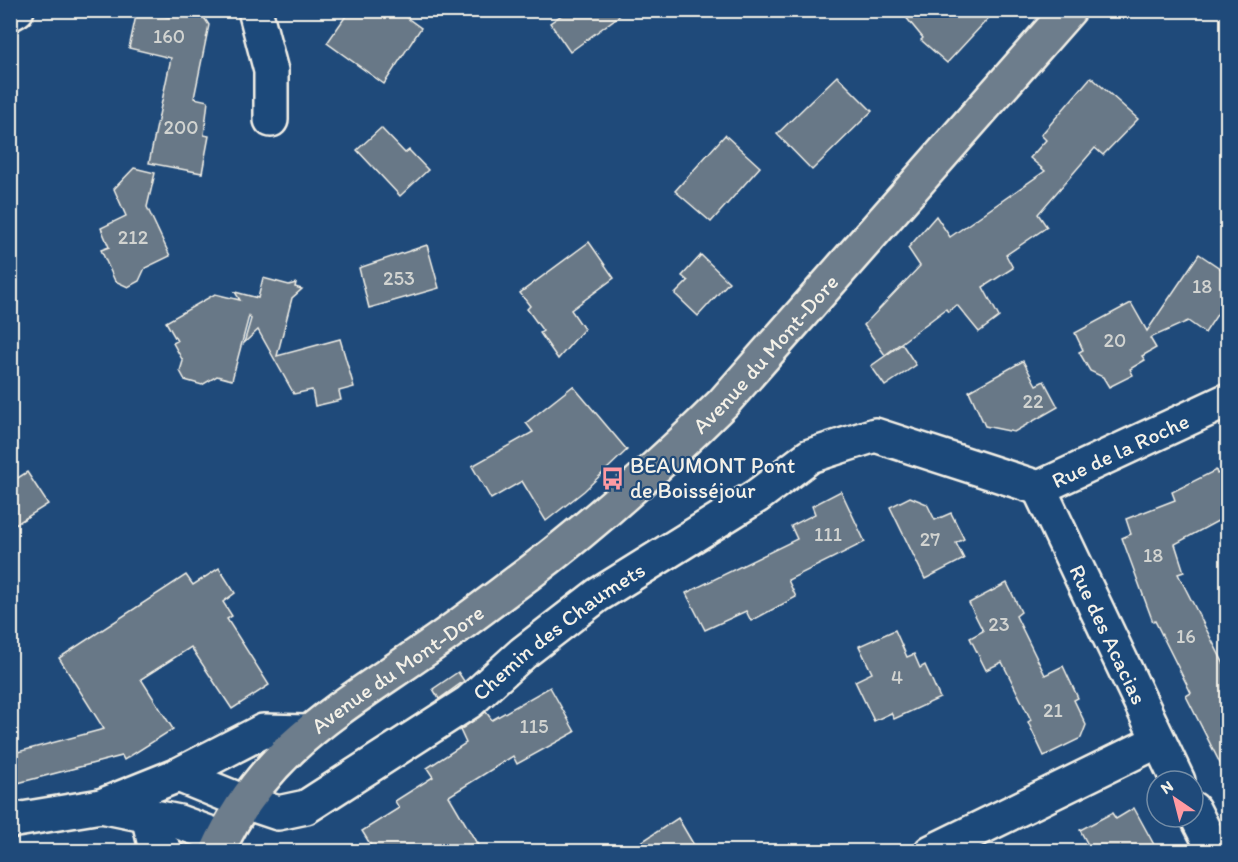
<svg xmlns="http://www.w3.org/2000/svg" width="1238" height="862" font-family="Itim,sans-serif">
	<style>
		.building { fill: #677887; stroke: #f4f1e8; stroke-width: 1.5 }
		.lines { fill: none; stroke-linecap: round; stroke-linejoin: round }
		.minor-casing { stroke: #f4f1e8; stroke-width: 38 }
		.tertiary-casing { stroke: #f4f1e8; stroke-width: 38 }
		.primary-casing { stroke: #f4f1e8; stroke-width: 38 }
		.minor { stroke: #1f4a7a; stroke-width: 33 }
		.tertiary { stroke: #1f4a7a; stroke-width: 33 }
		.primary { stroke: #6d7d8c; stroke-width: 33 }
		.labels { text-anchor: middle; stroke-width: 4.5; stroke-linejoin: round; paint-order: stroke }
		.number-label { font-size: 20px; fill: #d1d3d0 }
		.street-label { font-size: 22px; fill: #f4f1e8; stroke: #1f4a7a }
		.poi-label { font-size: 22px; fill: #f4f1e8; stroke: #1f4a7a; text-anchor: start }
	</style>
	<rect width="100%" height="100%" fill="#1f4a7a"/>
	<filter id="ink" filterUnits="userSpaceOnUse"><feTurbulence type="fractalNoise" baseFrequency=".0167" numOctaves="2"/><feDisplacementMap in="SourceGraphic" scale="12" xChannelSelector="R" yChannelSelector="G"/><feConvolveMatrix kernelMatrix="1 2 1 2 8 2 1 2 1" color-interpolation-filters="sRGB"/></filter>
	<g filter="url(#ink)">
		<g class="building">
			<path d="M170 10 203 16 209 25 194 98 208 101 204 135 209 136 202 173 149 163 171 58 129 48 137 11 169 17Z"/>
			<path d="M350 10H396L421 28 384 84 327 43Z"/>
			<path d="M569 10H627L570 52 550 23Z"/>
			<path d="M900 10H996L947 63 921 40 923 38Z"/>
			<path d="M837 76 872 111 812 170 777 134Z"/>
			<path d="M1091 77 1138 119 1103 155 1095 148 1038 214 1047 227 1006 255 1013 268 983 287 999 317 979 332 957 305 948 312 946 309 885 355 864 325 920 266 908 248 936 216 950 237 1045 171 1030 158 1046 140 1041 135Z"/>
			<path d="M381 128 405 153 409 150 428 170 400 196 357 150Z"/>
			<path d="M725 135 760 167 711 222 675 191Z"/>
			<path d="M134 168 155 173 147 207 170 256 145 268 139 281 128 287 115 281 101 250 109 247 101 228 126 216 114 189Z"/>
			<path d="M589 242 614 278 571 310 584 329 558 359 540 333 543 331 527 309 530 306 520 293Z"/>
			<path d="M427 245 439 288 369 308 359 268Z"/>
			<path d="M1199 254 1227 273V319L1218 313 1205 333 1188 321 1150 338 1156 348 1142 356 1145 360 1130 369 1133 375 1109 387 1103 377 1090 371 1079 352 1083 350 1075 333 1131 303 1147 331Z"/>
			<path d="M701 255 729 282 698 316 675 294 688 281 682 276Z"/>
			<path d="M263 278 289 285 296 283 295 287 302 289 292 298 277 356 340 339 354 387 339 391 341 400 315 406 312 390 294 394 258 330 244 343 251 319 249 316 232 380 217 376 202 385 185 380 180 371 183 361 173 343 177 341 166 322 215 294 240 300 235 292 258 298Z"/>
			<path d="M902 344 916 365 885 386 871 366Z"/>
			<path d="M1023 361 1036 385 1044 381 1058 407 1014 432 985 426 969 391Z"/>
			<path d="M573 386 627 450 584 491 546 521 522 481 491 499 472 466 533 432 526 423Z"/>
			<path d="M1227 469V516L1175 544 1184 572 1178 574 1227 670V777L1186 696 1191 693 1155 621 1153 622 1122 538 1131 534 1126 519 1175 500 1172 492 1216 470 1217 474Z"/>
			<path d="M27 472 48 504 10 528V483Z"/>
			<path d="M841 491 865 542 788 580 796 597 751 621 746 611 705 630 686 593 797 539 791 526 815 514 812 506Z"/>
			<path d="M910 497 927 504 935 520 951 513 964 539 956 543 964 559 925 579 890 507Z"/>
			<path d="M219 568 235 593 223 602 232 616 227 619 269 685 232 709 191 647 141 679 173 729 124 760 122 756 10 785V754L104 729 59 658 186 575 193 585Z"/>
			<path d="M1007 583 1021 612 1016 616 1045 675 1063 666 1078 698 1074 700 1086 725 1081 738 1044 756 1028 722 1031 720 1002 662 986 670 970 638 983 631 969 603Z"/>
			<path d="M895 630 907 657 914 654 920 668 925 665 940 698 894 719 891 713 874 721 855 681 872 673 859 646Z"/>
			<path d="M458 672 464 681 439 699 433 689Z"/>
			<path d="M550 687 575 732 517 764 513 756 449 796 482 852H375L362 831 399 808 395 801 433 777 427 768 466 743 460 730 486 712 492 720Z"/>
			<path d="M1134 808 1158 852H1092L1080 830 1112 813 1116 819Z"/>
			<path d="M678 818 698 852H626Z"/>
		</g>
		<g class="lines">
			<defs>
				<g id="minor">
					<path d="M255 10 271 71V120"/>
					<path d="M10 14 17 10"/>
					<path id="s1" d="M1039 488 1178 781"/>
					<path id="s2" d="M242 801 278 813 306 807 469 702 523 653 598 595 757 496 810 456 875 435 1039 488 1228 400"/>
					<path d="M1193 809 1215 852"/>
					<path d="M931 852 1158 741"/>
				</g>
				<g id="tertiary">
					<path d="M178 775 242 801"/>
					<path d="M101 806 178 775 263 731 307 732"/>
					<path d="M148 816 154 841 166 852"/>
					<path d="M10 821 101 806 179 822 223 838"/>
				</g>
				<g id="primary">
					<path id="s3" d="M217 852C264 747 344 707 433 644 465 622 497 597 528 574 598 521 661 464 723 403L1069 10"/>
				</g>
			</defs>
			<use href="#minor" class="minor-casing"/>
			<use href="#tertiary" class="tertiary-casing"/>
			<use href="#primary" class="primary-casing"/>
			<use href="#minor" class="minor"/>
			<use href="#tertiary" class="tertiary"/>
			<use href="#primary" class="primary"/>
		</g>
	</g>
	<defs>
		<symbol id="bus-bare" viewBox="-9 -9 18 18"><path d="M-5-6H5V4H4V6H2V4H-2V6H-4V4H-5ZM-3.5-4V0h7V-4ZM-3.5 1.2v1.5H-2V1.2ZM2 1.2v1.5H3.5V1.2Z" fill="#ff9aa2" stroke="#1f4a7a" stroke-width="2.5" paint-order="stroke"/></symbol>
	</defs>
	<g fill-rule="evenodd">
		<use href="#bus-bare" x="596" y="462" width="33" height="33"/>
	</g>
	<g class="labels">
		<g class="number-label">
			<text x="169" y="43">160</text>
			<text x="181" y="134">200</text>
			<text x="133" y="244">212</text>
			<text x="399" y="285">253</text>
			<text x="1202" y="293">18</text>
			<text x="1115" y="347">20</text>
			<text x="1033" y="408">22</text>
			<text x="828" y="541">111</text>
			<text x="930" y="546">27</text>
			<text x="1153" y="562">18</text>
			<text x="999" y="631">23</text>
			<text x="1186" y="643">16</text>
			<text x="897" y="684">4</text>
			<text x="1053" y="717">21</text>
			<text x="534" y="733">115</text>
		</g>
		<g class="street-label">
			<text dy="8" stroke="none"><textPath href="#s3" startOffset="747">Avenue du Mont-Dore</textPath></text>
			<text dy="8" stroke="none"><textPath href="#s2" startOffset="1012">Rue de la Roche</textPath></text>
			<text dy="8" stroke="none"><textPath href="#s2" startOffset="375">Chemin des Chaumets</textPath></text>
			<text dy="8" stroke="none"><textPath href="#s1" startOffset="162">Rue des Acacias</textPath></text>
			<text dy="8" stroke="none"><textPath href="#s3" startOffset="261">Avenue du Mont-Dore</textPath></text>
		</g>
		<g class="poi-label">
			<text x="630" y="473">BEAUMONT Pont<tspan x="630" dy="25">de Boisséjour</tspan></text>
		</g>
	</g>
	<rect width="1238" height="862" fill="none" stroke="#1f4a7a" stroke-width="36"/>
	<rect x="18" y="18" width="1202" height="826" fill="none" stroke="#f4f1e8" stroke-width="2" filter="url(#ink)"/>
	<g transform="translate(1175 799) rotate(325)"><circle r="28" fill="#1f4a7a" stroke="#748da6" stroke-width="1.5"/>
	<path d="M0-4.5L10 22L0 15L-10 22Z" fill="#ff9aa2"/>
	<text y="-9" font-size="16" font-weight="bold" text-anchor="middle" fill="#f4f1e8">N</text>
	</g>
</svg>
